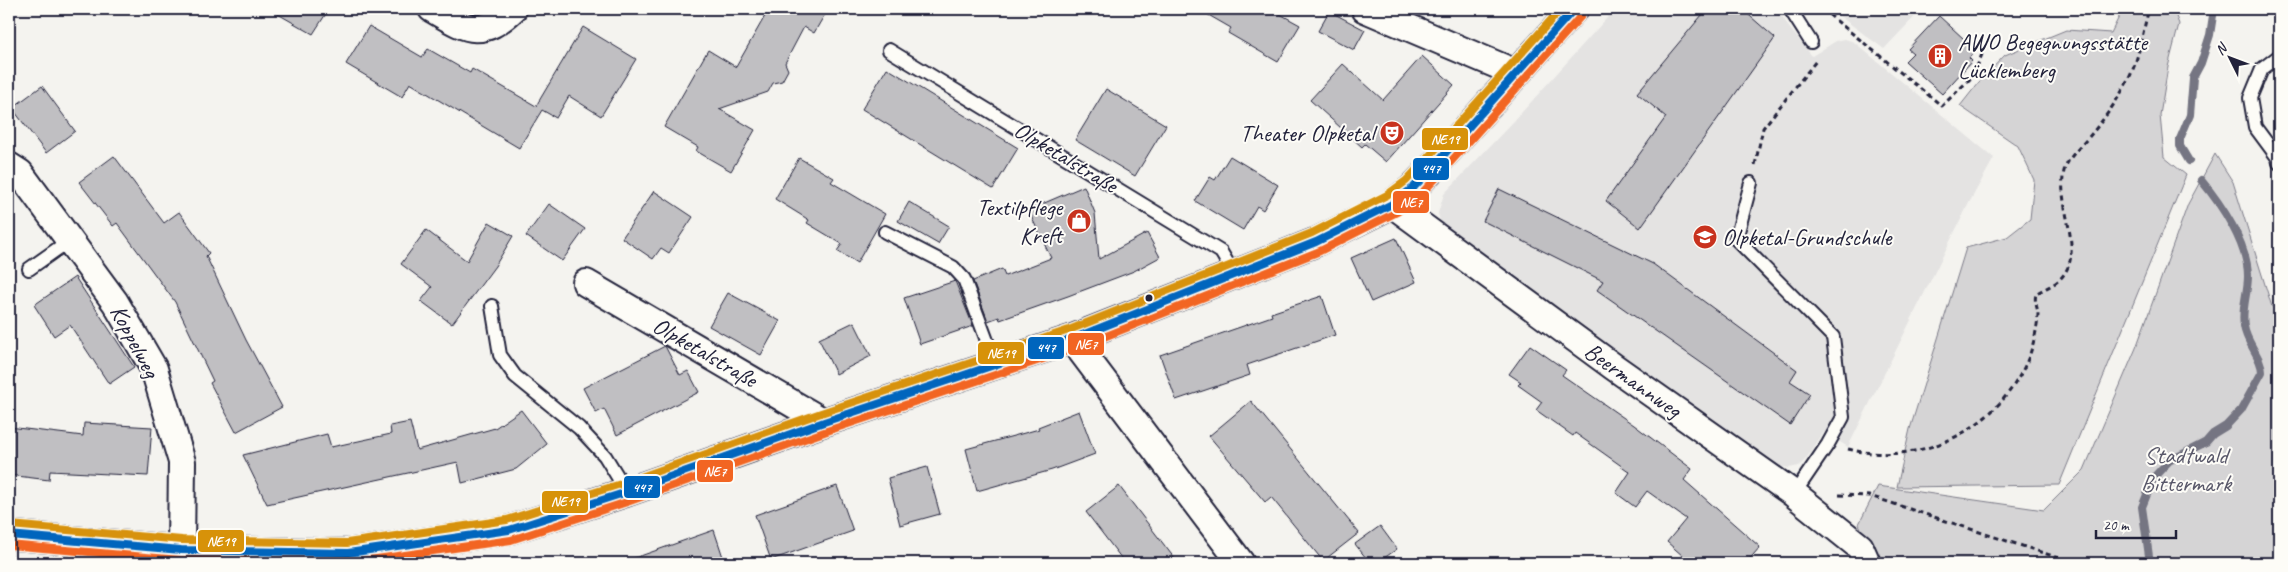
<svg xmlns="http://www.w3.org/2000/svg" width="2288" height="572" font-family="Caveat,sans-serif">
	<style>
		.built { fill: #e4e3e2 }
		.green { fill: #d5d4d5; stroke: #7c7b88 }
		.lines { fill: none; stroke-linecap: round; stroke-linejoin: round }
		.stream { stroke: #757582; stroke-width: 8 }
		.building { fill: #c0bfc2; stroke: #22223b }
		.service-casing { stroke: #22223b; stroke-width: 16 }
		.minor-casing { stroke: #22223b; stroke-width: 30 }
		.tertiary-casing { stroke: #22223b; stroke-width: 31 }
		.path { stroke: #22223b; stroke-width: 3; stroke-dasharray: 5 4; stroke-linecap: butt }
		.service { stroke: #fdfcf7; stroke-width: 12 }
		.minor { stroke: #fdfcf7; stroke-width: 26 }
		.tertiary { stroke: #fdfcf7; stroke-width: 28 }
		.bus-1-casing { stroke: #fdfcf7; stroke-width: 11 }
		.bus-2-casing { stroke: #fdfcf7; stroke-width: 11 }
		.bus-3-casing { stroke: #fdfcf7; stroke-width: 11 }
		.bus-1 { stroke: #0065bd; stroke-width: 8 }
		.bus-2 { stroke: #f26522; stroke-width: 8 }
		.bus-3 { stroke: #d79209; stroke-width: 8 }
		.bus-dot { fill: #22223b; stroke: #fdfcf7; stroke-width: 2 }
		.labels { text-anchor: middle; stroke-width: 4; stroke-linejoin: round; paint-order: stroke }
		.poi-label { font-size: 24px; fill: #22223b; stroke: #fdfcf7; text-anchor: start }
		.street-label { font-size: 24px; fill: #22223b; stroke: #fdfcf7 }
		.park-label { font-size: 24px; fill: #585769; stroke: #fdfcf7 }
		.line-badge { stroke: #fdfcf7; stroke-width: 2 }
		.badge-label { font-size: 14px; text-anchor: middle; font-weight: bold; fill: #fff }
	</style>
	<rect width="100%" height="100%" fill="#f4f3ef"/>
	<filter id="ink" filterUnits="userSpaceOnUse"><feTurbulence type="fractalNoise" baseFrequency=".02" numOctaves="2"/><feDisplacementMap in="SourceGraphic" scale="10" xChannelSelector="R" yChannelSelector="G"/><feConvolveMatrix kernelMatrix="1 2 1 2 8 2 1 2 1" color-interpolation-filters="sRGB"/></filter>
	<g filter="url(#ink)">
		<g class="built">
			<path d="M1615 9H1778L1788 26 1812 56 1836 41 1845 39 1854 42 1994 158 1969 203 1848 447 1824 432 1806 459 1799 466 1789 468 1779 466 1766 459 1581 328 1447 229 1440 221 1438 213 1444 194 1514 121Z"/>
			<path d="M1830 9H1922L1884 49Z"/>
		</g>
		<g class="green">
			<path d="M2123 9H2173L2179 24 2168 67 2160 115 2164 157 2186 175 2059 485 1897 487 1910 429 1966 248 2007 237 2030 219 2034 180 2018 146 1960 106 1979 82 2005 55 2066 30 2111 33Z"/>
			<path d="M2215 154 2233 182 2272 307 2279 311V563H1876L1859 524 1878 486 2044 510 2084 470 2136 348 2188 204Z"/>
		</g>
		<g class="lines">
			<g class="stream">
				<path d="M2189 161 2180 146V139L2190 115 2193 78 2201 63 2210 35 2214 9"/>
				<path d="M2150 563 2142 507 2154 477 2169 461 2206 442 2213 434 2226 426 2241 410 2262 372C2262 357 2246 343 2244 326 2241 309 2248 293 2248 276 2248 244 2221 204 2201 180"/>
			</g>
		</g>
		<g class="building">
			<path d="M269 9H329L313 34Z"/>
			<path d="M769 9H828L814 33 804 27 785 63 788 70 782 81 773 83 768 92 719 109 755 130 731 171 696 151 698 147 664 127 708 50 736 67Z"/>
			<path d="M1198 9H1271L1300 25 1278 62 1228 33 1231 28Z"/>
			<path d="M1707 9H1742L1775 38 1640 228 1606 201 1666 117 1637 93Z"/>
			<path d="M1329 11 1365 30 1354 50 1318 31Z"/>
			<path d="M1939 16 1976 50 1969 58 1972 61 1942 94 1905 61 1913 53 1908 49Z"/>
			<path d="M369 26 422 57 428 49 470 73 472 69 536 106 583 27 636 59 601 116 569 96 556 118 542 110 519 148 410 83 402 97 346 64Z"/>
			<path d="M1422 56 1454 85 1386 162 1365 144 1362 147 1310 100 1343 64 1383 100Z"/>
			<path d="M887 68 1018 148 993 189 862 109Z"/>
			<path d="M42 86 75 131 46 153 12 108Z"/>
			<path d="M1106 89 1166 125 1135 176 1075 140Z"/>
			<path d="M114 156 164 223 179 212 209 253 206 256 246 340 282 407 236 432 210 383 213 381 175 302 117 223 113 226 79 182Z"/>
			<path d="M1230 156 1278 185 1263 210 1257 206 1243 230 1195 201 1210 177 1215 180Z"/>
			<path d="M799 158 834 178 831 182 885 214 857 263 837 251 842 244 807 223 809 220 775 199Z"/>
			<path d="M1084 186 1095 213 1099 259 1147 233 1160 257 1134 271 1068 296 1000 320 999 317 988 321 973 281 1002 269 1005 276 1051 258 1028 210Z"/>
			<path d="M1499 189 1653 264 1797 370 1790 381 1810 394 1790 425 1597 290 1603 281 1483 221Z"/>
			<path d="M654 191 693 217 669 253 661 248 653 259 622 238Z"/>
			<path d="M909 202 949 226 938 244 898 221Z"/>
			<path d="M549 204 585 229 562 261 526 236Z"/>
			<path d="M489 222 513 236 495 266 452 324 421 301 432 287 401 264 426 230 467 261Z"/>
			<path d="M1396 238 1416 282 1371 302 1351 258Z"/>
			<path d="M75 277 134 367 109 384 70 325 54 336 34 305Z"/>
			<path d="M955 281 973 326 920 344 904 298Z"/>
			<path d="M728 293 780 321 761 355 709 326Z"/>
			<path d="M1322 296 1335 335 1247 365 1250 375 1176 400 1160 355 1272 316 1271 313Z"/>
			<path d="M854 322 871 356 836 374 819 339Z"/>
			<path d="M1530 345 1566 370 1562 375 1634 425 1692 469 1684 480 1760 547 1746 563H1691L1667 542 1686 519 1647 491 1635 507 1616 493 1630 472 1575 433 1573 436 1536 410 1542 402 1518 385 1521 382 1509 374Z"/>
			<path d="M665 346 680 375 688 371 699 392 617 435 604 409 596 413 583 388Z"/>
			<path d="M1251 401 1359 533 1323 561 1271 497 1265 502 1209 436Z"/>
			<path d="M521 410 547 444 516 469 462 483 458 462 267 504 243 455 327 434 331 447 391 434 390 426 410 422 417 450 495 428Z"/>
			<path d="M1079 411 1095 454 1052 470 977 491 966 449 1039 429 1038 427Z"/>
			<path d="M84 423 152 427 148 476 50 471 49 480 9 475V427L83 436Z"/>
			<path d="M927 467 940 514 900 525 888 478Z"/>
			<path d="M837 486 853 531 771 560 755 515Z"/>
			<path d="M1119 486 1178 563H1125L1086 512Z"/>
			<path d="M1380 526 1397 549 1377 563H1370L1355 544Z"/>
			<path d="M714 530 725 563H629V560Z"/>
		</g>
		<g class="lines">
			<defs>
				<g id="service">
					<path d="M1790 9 1811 42"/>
					<path d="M889 50 1221 252 1234 274"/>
					<path d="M2279 56 2262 69 2250 98 2255 127 2278 158 2279 163"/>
					<path d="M1751 183 1736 239 1833 337 1843 417 1828 444 1794 494"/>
					<path d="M885 232 953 267 964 279 996 365"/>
					<path d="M29 269 70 240"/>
					<path d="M492 306 500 355 515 376 579 428 605 456 627 492"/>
				</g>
				<g id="minor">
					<path d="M432 9C467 29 480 40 513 9"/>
					<path d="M1365 9 1516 73"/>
					<path d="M9 166 20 173 115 302 154 369 182 462 181 550"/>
					<path d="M1392 204 1614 367 1794 494 1860 547 1867 563"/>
					<path d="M586 283 824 422"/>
					<path d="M1072 339 1241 563"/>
				</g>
				<path id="tertiary" d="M9 535 181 550 348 553 509 530 627 492 824 422 1072 339 1316 242 1392 204 1413 188 1431 169 1574 9"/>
			</defs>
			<use href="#service" class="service-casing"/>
			<use href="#minor" class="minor-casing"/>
			<use href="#tertiary" class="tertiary-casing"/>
			<g class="path">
				<path d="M1822 9 1942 106 1973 76 1983 52"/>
				<path d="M1755 165 1763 128 1816 61"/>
				<path d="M1848 449C1924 468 2002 427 2030 354 2034 341 2038 326 2038 313 2037 306 2034 301 2036 294 2044 288 2054 286 2061 278 2086 251 2056 207 2064 171 2068 156 2084 144 2093 132 2104 119 2114 105 2122 91 2140 62 2140 40 2149 9"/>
				<path d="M1839 495 1870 496 2074 563"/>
			</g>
			<use href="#service" class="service"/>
			<use href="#minor" class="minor"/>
			<use href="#tertiary" class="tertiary"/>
			<defs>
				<path id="bus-1" d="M9 535 181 550 348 553 509 530 627 492 824 422 1072 339 1316 242 1392 204 1413 188 1431 169 1574 9"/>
				<path id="bus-2" d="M9 545 180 560 348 563 511 540 630 501 827 431 1076 348 1320 251 1397 212 1420 195 1438 176 1581 16"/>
				<path id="bus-3" d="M10 525 182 540 347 543 507 520 624 483 821 413 1069 330 1312 233 1387 195 1406 181 1424 162 1561 9"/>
			</defs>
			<use href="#bus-1" class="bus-1-casing"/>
			<use href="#bus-2" class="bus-2-casing"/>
			<use href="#bus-3" class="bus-3-casing"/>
			<use href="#bus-1" class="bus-1"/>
			<use href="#bus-2" class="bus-2"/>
			<use href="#bus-3" class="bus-3"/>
		</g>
	</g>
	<defs>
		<symbol id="building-disc" viewBox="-11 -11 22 22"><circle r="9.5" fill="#c8321e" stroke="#fdfcf7"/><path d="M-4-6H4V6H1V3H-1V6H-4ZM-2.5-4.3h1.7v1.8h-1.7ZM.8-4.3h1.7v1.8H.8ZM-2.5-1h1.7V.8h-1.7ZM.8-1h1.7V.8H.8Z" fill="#fff"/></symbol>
		<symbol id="theatre-disc" viewBox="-11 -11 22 22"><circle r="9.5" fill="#c8321e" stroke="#fdfcf7"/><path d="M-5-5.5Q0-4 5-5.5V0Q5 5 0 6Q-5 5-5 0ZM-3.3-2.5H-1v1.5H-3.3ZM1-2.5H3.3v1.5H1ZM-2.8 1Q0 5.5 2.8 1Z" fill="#fff"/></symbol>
		<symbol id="shop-disc" viewBox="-11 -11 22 22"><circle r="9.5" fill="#c8321e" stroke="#fdfcf7"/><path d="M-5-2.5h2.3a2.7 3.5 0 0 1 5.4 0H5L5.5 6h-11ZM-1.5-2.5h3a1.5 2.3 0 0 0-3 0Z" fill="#fff"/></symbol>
		<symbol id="school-disc" viewBox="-11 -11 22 22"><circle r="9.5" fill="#c8321e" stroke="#fdfcf7"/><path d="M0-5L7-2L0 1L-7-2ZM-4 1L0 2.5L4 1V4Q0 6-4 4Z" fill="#fff"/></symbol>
	</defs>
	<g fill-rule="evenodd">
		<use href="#building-disc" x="1926" y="42" width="28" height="28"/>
		<use href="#theatre-disc" x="1378" y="119" width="28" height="28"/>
		<use href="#shop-disc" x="1065" y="207" width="28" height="28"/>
		<use href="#school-disc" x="1691" y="223" width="28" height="28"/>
	</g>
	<circle class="bus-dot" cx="1149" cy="298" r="4.5"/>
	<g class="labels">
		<g class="poi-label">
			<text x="1958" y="50">AWO Begegnungsstätte<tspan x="1958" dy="28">Lücklemberg</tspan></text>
			<text x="1374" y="141" text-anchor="end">Theater Olpketal</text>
			<text x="1062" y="215" text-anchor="end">Textilpflege<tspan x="1062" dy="28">Kreft</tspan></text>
			<text x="1722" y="245">Olpketal-Grundschule</text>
		</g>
		<g class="street-label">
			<text transform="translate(1066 157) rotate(31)" y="8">Olpketalstraße</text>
			<text transform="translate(135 341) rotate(62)" y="8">Koppelweg</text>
			<text transform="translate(705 352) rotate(30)" y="8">Olpketalstraße</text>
			<text transform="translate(1633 380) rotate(35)" y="8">Beermannweg</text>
		</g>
		<g class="park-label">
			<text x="2186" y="463">Stadtwald<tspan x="2186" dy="28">Bittermark</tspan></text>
		</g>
	</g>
	<g class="line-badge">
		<rect x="1421" y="127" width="48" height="24" rx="5" fill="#d79209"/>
		<rect x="1412" y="157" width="38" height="24" rx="5" fill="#0065bd"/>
		<rect x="1392" y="190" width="38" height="24" rx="5" fill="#f26522"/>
		<rect x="1067" y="332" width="38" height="24" rx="5" fill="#f26522"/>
		<rect x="1027" y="336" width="38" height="24" rx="5" fill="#0065bd"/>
		<rect x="977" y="341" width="48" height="24" rx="5" fill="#d79209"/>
		<rect x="696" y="459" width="38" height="24" rx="5" fill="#f26522"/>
		<rect x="623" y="475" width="38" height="24" rx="5" fill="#0065bd"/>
		<rect x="541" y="490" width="48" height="24" rx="5" fill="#d79209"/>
		<rect x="197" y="529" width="48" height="24" rx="5" fill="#d79209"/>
	</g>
	<g class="badge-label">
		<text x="1445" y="144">NE19</text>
		<text x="1431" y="173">447</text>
		<text x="1411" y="207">NE7</text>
		<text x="1086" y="349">NE7</text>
		<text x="1046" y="352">447</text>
		<text x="1001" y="358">NE19</text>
		<text x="715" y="476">NE7</text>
		<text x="642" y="492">447</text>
		<text x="565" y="506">NE19</text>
		<text x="221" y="546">NE19</text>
	</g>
	<rect width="2288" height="572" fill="none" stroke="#fdfcf7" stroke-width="30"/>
	<rect x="15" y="15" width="2258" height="542" fill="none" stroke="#22223b" stroke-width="2" filter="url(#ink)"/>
	<g transform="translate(2230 58) rotate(312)" stroke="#fdfcf7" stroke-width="4" paint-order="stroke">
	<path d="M0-4L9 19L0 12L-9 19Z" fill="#22223b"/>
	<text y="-8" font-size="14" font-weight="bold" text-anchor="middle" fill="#22223b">N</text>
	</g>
	<path d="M2096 530v8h80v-8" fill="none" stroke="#22223b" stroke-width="2.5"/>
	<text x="2103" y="530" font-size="15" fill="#22223b" stroke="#fdfcf7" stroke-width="4" paint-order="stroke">20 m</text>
</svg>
